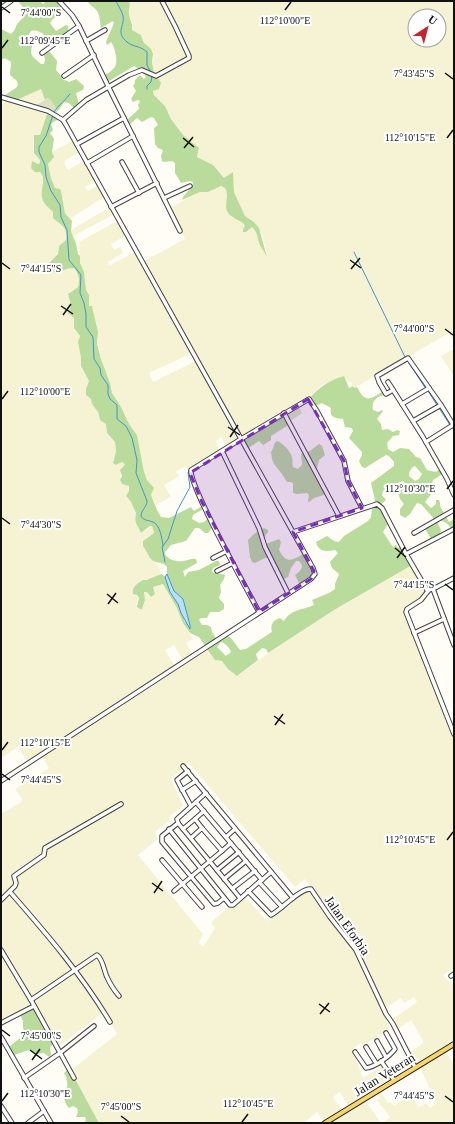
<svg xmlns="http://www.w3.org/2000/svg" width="455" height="1124" font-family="'Times New Roman',serif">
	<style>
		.farmland { fill: #f6f3d4; fill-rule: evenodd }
		.green { fill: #d5ebbd }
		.forest { fill: #b9dc9c; fill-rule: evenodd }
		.cemetery { fill: #d9e3c4 }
		.water { fill: #b9e0f7; stroke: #3f96cf }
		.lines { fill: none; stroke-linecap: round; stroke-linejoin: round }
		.stream { stroke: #3f96cf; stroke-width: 1 }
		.minor-casing { stroke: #444; stroke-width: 5.5 }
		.major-casing { stroke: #222; stroke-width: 6 }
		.minor { stroke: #fff; stroke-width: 3.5 }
		.major { stroke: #f9d66b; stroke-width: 4 }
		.marked { fill: #7b2cbf; fill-opacity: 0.2; stroke: #7b2cbf; stroke-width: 3; stroke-dasharray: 8 5; stroke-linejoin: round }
		.ticks { fill: none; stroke: #111; stroke-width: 1.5 }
		.labels { text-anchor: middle; stroke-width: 4; stroke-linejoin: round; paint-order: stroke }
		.street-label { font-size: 13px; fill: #111; stroke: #fff }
		.ticks-label { font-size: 10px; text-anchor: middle; fill: #111; stroke: #fff; stroke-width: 4; stroke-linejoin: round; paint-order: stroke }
	</style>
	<rect width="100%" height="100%" fill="#fffdf5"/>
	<g class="farmland">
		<path d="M129 1H454V341L449 333 354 388 350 381 347 383 343 376 322 385 315 391 309 399 227 448 221 437 216 441 220 452 191 470 185 467 176 471 179 476 164 485 171 497 156 505 151 495 153 487 147 480 144 472 137 435 129 424 121 407 113 395 110 383 101 359 93 309 89 306 88 293 86 290 84 272 80 263 79 242 119 220 127 235 111 244 114 250 120 247 123 253 108 262 110 265 136 252 142 262 185 239 169 208 200 192H208L221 186 225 188 227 191V212L231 216 242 222 248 231 252 226 255 229 267 255 262 234 254 222 245 216 234 192 233 173 224 178 213 165 197 157 199 149 191 141 183 135 171 119 165 106 154 95V90L160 88 152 65 154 56 144 43 142 36 132 30 133 24 129 14ZM415 16H439V40H415ZM192 353 196 361 153 382 149 373Z"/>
		<path d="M41 89 45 100 34 107 48 111 40 135 34 137 33 148 35 154 41 161 40 164H38L44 180 42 194 53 212V216L55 220 63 226 66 231V240L59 246 57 255 49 262 55 274 63 269 72 268H74L78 273 79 282 78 287 69 292V300L71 306 69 311V314L74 318 75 330 80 336 78 342 81 358 82 368 90 382 87 386 88 397 91 399 98 412 99 418 106 424 107 433 115 442 116 451 113 461 117 465 122 462 125 464 122 468 120 480 122 484 128 486 129 491 126 497 131 502 136 513 135 518 137 524 141 533 152 526 154 533 145 539 143 546 148 552V556L158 565 161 573 158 577H152L146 580 135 594 138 597 137 605 142 609 145 600 144 592H147L150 597 155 594 153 587 163 584 177 608 183 623 193 639 186 643 194 656 207 647 218 661H222L227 667 235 675 240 674 267 654 334 610 412 565 427 589 421 600 407 610 454 734V968L443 975 454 986V1044L444 1050 454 1064V1123H383L390 1117 377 1100 380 1098 375 1092 364 1099 381 1123H325L317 1112 304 1123H99L70 1071 117 1034 104 1012 57 1048 34 1007 1 1023V955L3 954 1 950V814L21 802 22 799 15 789 49 768 41 755 28 763 18 747 1 758V105L9 99ZM174 645 184 662 176 668 165 650ZM189 763 295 887 305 879 311 887V889L293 898 267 921 243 895 212 921V924L215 928 203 947 199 943 203 934 138 855 158 839 155 832 170 820V816L183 806 171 779ZM414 997 417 1002 391 1020 396 1030 411 1020 423 1041V1043L409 1053 415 1067 419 1065 435 1100 436 1104 430 1108 426 1103 419 1107 411 1095 394 1106 390 1102 388 1103 379 1090 394 1080 383 1065 363 1078 352 1049 361 1043 363 1046 390 1029 386 1019 388 1017 384 1009 401 998 404 1003ZM340 1092 349 1108 343 1112 333 1097Z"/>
		<path d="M74 140 81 152 64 161 66 167 68 170 85 160 87 163 86 165 95 181 85 187 88 191 98 185 104 197 71 218 65 213 61 191 54 188 51 178 48 164 53 158 52 152Z"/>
		<path d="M112 209 115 214 73 236 71 231 73 229 105 210 107 211Z"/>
		<path d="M454 349V376L441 356Z"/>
	</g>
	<path class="green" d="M298 405 302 413 301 414 288 422 284 413Z"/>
	<g class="forest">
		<path d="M18 1H40L43 4 46 1H59L66 8 52 20 50 23 56 31 66 25 68 26 69 34 54 44C47 39 41 28 31 31L28 36 32 44 31 53 33 57 41 64H44L45 60 44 55 47 51 50 52 57 61 56 70 61 76 62 79 69 82 76 79 84 86 83 90 76 93 79 104 75 109 69 103 64 102 58 111 48 98 45 100 41 89 14 101 2 97 16 88 18 85 17 81 10 75 11 62 5 58 1 60V29L11 34C16 30 15 27 18 23 19 21 21 20 23 18 28 11 22 6 18 1Z"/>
		<path d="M88 1H129C131 6 128 9 129 14 130 22 133 22 132 30L141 35 144 43 151 49 153 54 152 63 154 72 161 83 159 89 153 91 154 95 165 106 171 119 183 135 199 148 197 157 213 165 224 178 233 172 234 192 245 216 254 222 259 228 267 257C265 253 262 249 260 245 257 238 258 232 252 227L246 232H243V229L245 226 244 224C239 220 232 218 228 213 223 206 230 196 225 188L221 186 208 192H200L182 200 183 197 193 185V182L190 181 181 183 175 173V163L172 161 164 162 162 161 161 156 163 150 158 148 155 144 154 128 158 125 154 118 151 117 142 122 137 118 128 126 126 121 139 109 138 105 140 101 138 100 133 102 131 99 136 91 133 86 135 83V80L140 75 144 79 146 77 142 70H138L137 68 134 66 106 83 103 76C107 74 112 71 114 68 119 63 115 47 111 42L107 45 106 42 114 23 113 21 101 28C100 23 100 15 97 11 94 6 89 6 88 1Z"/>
		<path d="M48 111 60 119 53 122 51 124 53 130 50 133 54 139 52 152 54 157 48 164 51 178 55 188 60 189 61 191 65 213 72 221 71 231 76 244 78 254 80 256V263L84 272 86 290 89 295V306H92L98 332 97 343 101 359 110 383 112 393 121 407 129 424 137 435 144 472 147 480 154 488 151 495 157 510 161 517 169 518 191 507 194 511 204 505 205 508 193 515 192 519 199 523 204 522 210 517 214 525 208 533H205L199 528H195L186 541 171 545 165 552V554C168 560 177 562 183 561 188 561 191 558 196 559L197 563 183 571 185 577 188 572 199 570 216 561H219L220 565 213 568 212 571 214 573 222 574 225 575 224 579 220 585 221 592 219 598 224 604V609L219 612H210L207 618H201L199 620 202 625H207L211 627 212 632 217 640 226 635 231 638 240 650 246 649 272 632C270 625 273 620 280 618L284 621C291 609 303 610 314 605L312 600 329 593 335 589V584L339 574 332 568 330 562 338 553 335 550C327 552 318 552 316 542L327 536 334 541 339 542 344 536 368 521 371 517 372 508 375 500 371 483 394 466V462L389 456 386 455 365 468 362 467 359 461 362 455V452L349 438 353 431 352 428 345 427 343 419C336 418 329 418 331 408L322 403 315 406 309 399C318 388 329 380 344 376L349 388 353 386 354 388 357 387C365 403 370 400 383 391L385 395C377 396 371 401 373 410L378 412 382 410 383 411 377 419 381 424 382 430 388 429 393 432 397 430 400 431 399 435 393 436 387 443 388 449 393 452 400 448 409 449 416 457 420 458 427 470 435 472 441 469 444 473 433 480 431 488 432 493 425 502 431 508 436 504V500H439L440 503V506L449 522 454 519V529L452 530C449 525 446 521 440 521L438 524 441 530 439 537 431 539 424 527 435 520 421 504 417 503 410 514 405 518 400 515V509L404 504 400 499 398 493 405 485V483L403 481C395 485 384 484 382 495L386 500 380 505 389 522 383 532 393 547 396 545 398 548 402 547 412 565 334 610 268 653 266 649 262 648 256 654 258 660 237 676 228 669 222 661 215 660 199 637 190 633 183 623 177 608 163 584 153 587 155 594 151 597 147 592H144L145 600 142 609H140L137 607 139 598 137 595 133 594C132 586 137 584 143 580H147C152 577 157 576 162 574L165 577 170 592 178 604 185 622 190 625 183 599 174 591 167 574V567C163 561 157 564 152 560 149 558 147 551 143 546V541L154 533 152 526H150L141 533C137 524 134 523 136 513L131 502 126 496 129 491V486L122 484 120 480 122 476 120 470 123 467 125 464 122 462 116 465 113 463 116 451 115 442 107 433 106 424 100 420 98 412 92 404 91 399 86 395V389L89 381 81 366V358L78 342 80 336 74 328V318L68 313 71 306 68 294 78 287C80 280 79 274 74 268 67 268 61 271 55 274L49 263 58 254 59 246 66 240C68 227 62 226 53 218V212C48 206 44 206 42 197 40 188 47 179 40 172H35L31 168 32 161 38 164 40 163V160L34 153V135H40ZM415 466 422 474 419 479 415 481 409 476C409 471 411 468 415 466ZM221 642C225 643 230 648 231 652L226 656 217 647Z"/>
		<path d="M284 413 290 424 271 436V440L263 445 259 441 247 449 241 439Z"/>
		<path d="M277 441C282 442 291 452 292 457 293 461 292 464 293 467L298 469 302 465 301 454 310 451 319 444 322 446 325 455 319 460 316 473 327 494 314 498 309 502H308L309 495 307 493 297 494 293 493V483L291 482H287L282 474 274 464 272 459 271 452C274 449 273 443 277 441Z"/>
		<path d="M264 528 268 530V532L262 540 264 544H266L279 539 281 542 279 550C287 565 292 560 305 553L315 574 300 585 295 575C299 572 302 570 302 565L299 561H296L291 568 288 577 282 580 269 558H265L255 563 252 562 250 557 248 540 254 534Z"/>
		<path d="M34 1006 54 1043 50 1047 51 1055 49 1057 44 1053 36 1054 29 1050 14 1055 11 1051 10 1046 25 1034 23 1028V1021L20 1014Z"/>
		<path d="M69 1068 99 1123H85L86 1118 85 1117H76L78 1112 77 1108 73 1106 69 1108 67 1106 64 1099C68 1091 69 1081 64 1073Z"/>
	</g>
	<path class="cemetery" d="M48 98 51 100 58 111 55 115 33 107Z"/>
	<path class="water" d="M167 574 174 591 183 599 190 625V629L181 613 178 604 170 592 165 577Z"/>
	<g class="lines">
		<g class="stream">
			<path d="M116 1C118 6 122 11 123 16 125 26 115 32 127 42 133 47 141 46 147 52V65L151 73"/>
			<path d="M147 89V86L151 82 152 76"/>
			<path d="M54 112C58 105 65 101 70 94"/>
			<path d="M53 115 46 136 39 147V152L45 165 46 177 51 191 60 205 61 217 67 230 69 260 81 275 80 293 84 303 86 314V327L93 337 94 359 100 368 101 375 108 385V394L110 399 117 405V419L126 426 132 438 137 460 136 473 147 501C147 507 141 510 141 516 144 521 148 520 153 522 160 525 162 538 163 546"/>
			<path d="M354 252 405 357"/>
			<path d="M407 360 426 389"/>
			<path d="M428 391 437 405"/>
			<path d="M439 408 450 425"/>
			<path d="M165 562 162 547 168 539 177 511 190 487 188 473 189 470 236 440"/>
		</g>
		<defs>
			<g id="minor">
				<path d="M59 1 72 15 79 26 108 86 180 231"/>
				<path d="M1 8 11 1"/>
				<path d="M86 41 105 30"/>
				<path d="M42 53 79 26"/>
				<path d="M64 76 94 55"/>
				<path d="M1 97 48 111 63 120 66 125 313 568 315 574 311 579 1 781"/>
				<path d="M63 120 86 100 129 75 142 70 156 76 189 58V56L175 26 162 1"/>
				<path d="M77 144 124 118"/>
				<path d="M122 162 139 193"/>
				<path d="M87 163 133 136"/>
				<path d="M164 198 190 186"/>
				<path d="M111 207 157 183"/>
				<path d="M388 382 423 437 447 479 454 495"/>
				<path d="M393 390 386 394 379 382 377 376 408 358 441 405 454 426"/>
				<path d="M402 404 429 388"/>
				<path d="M284 413 339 516"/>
				<path d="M413 421 441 405"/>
				<path d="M426 442 453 425"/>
				<path d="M222 451 259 528 265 547 288 593"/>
				<path d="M293 532 377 504 382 508 406 554 427 590 433 589 454 578"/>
				<path d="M414 533 454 510"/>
				<path d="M406 554 454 529"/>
				<path d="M213 558 227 551"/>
				<path d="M217 571 233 563"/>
				<path d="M433 589 454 645"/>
				<path d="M429 590 421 600 407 609 406 612 454 734"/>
				<path d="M259 612C248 591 189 486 191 470L241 439 309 399 317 411 344 461 348 481 362 508"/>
				<path d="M414 633 444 619"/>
				<path d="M183 766 293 898"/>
				<path d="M188 771 177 780 191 806"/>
				<path d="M182 790 196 781"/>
				<path d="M196 802 206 793"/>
				<path d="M178 823 177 819 196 802 262 880 259 882 282 907"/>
				<path d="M202 828 195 819 204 811"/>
				<path d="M169 829 230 905H233L259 882"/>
				<path d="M183 829 195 819"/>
				<path d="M226 837 235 829"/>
				<path d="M191 838 202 828 222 851 231 843"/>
				<path d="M162 860 202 907"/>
				<path d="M217 870 239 852"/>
				<path d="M224 879 246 861"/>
				<path d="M262 880 271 872"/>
				<path d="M233 888 255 871"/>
				<path d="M174 891 222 851"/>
				<path d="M248 891 271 915C281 910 300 888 311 889L330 917 356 950 386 1014 393 1024 415 1067"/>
				<path d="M10 892C46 933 82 975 110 1022"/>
				<path d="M224 898 218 903 214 904 162 842V836L178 823 240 898"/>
				<path d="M1 900 15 886 16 883 14 876 44 855 45 848 121 804"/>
				<path d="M1 950 31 1000 74 1078"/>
				<path d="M451 976 454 974"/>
				<path d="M31 1000 97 955C103 959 104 971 107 977 110 984 114 990 119 996"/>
				<path d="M1 1023 34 1006"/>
				<path d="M1 1037 51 1123"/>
				<path d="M377 1041 386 1057"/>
				<path d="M366 1047 376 1063"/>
				<path d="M355 1052 366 1068C375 1067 389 1057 395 1049L386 1033"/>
				<path d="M381 1061 394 1080"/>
				<path d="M24 1078 60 1053 94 1026"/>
				<path d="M1 1106 12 1123"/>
				<path d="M28 1123 44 1111"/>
			</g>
			<path id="major" d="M325 1123 454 1044"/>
		</defs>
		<use href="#minor" class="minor-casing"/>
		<use href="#major" class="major-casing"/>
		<use href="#minor" class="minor"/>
		<use href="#major" class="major"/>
	</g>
	<path class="marked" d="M308 399 344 461 348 481 362 508 293 532 314 571 311 579 259 612 201 500 190 473Z"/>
	<path class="ticks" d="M2 7 10 13M285 10 291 2M2 48 8 40M445 73 453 79M183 138 194 147M447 138 453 130M184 148 193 137M350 260 361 268M2 263 10 269M351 269 360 258M61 306 73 314M63 315 71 304M445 329 453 335M2 399 8 391M228 427 240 435M230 437 238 425M447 489 453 481M2 518 10 524M395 548 406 557M397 558 405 547M445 584 453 590M107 594 118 603M108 604 116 593M274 716 285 724M275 725 283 714M2 750 8 742M2 774 10 780M447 840 453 832M152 883 163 891M154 893 162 881M319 1004 330 1012M320 1014 329 1003M2 1030 10 1036M30 1050 42 1059M32 1060 40 1049M445 1096 453 1102M2 1101 8 1093M121 1116 129 1122M242 1122 248 1114"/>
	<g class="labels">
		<g class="street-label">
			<text transform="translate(348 925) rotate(55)" y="5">Jalan Eforbia</text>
			<text transform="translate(384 1074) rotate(-32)" y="5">Jalan Veteran</text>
		</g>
	</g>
	<g class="ticks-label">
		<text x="41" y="16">7°44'00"S</text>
		<text x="285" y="24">112°10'00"E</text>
		<text x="45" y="44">112°09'45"E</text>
		<text x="414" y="77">7°43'45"S</text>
		<text x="410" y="141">112°10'15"E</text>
		<text x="41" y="272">7°44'15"S</text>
		<text x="414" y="332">7°44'00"S</text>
		<text x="45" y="395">112°10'00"E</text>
		<text x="410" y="492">112°10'30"E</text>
		<text x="41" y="528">7°44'30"S</text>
		<text x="414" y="588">7°44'15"S</text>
		<text x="45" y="746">112°10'15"E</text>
		<text x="41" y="783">7°44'45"S</text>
		<text x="410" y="843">112°10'45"E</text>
		<text x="41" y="1039">7°45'00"S</text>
		<text x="45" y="1097">112°10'30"E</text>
		<text x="414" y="1099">7°44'45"S</text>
		<text x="248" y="1107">112°10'45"E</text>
		<text x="121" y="1110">7°45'00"S</text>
	</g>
	<rect width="455" height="1124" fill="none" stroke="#111111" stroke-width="4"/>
	<g transform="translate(427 28) rotate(36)"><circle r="19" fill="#ffffff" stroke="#a0a0a0"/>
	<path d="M0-3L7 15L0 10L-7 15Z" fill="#c4262e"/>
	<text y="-6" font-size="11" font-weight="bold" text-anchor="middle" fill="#111111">U</text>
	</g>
</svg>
